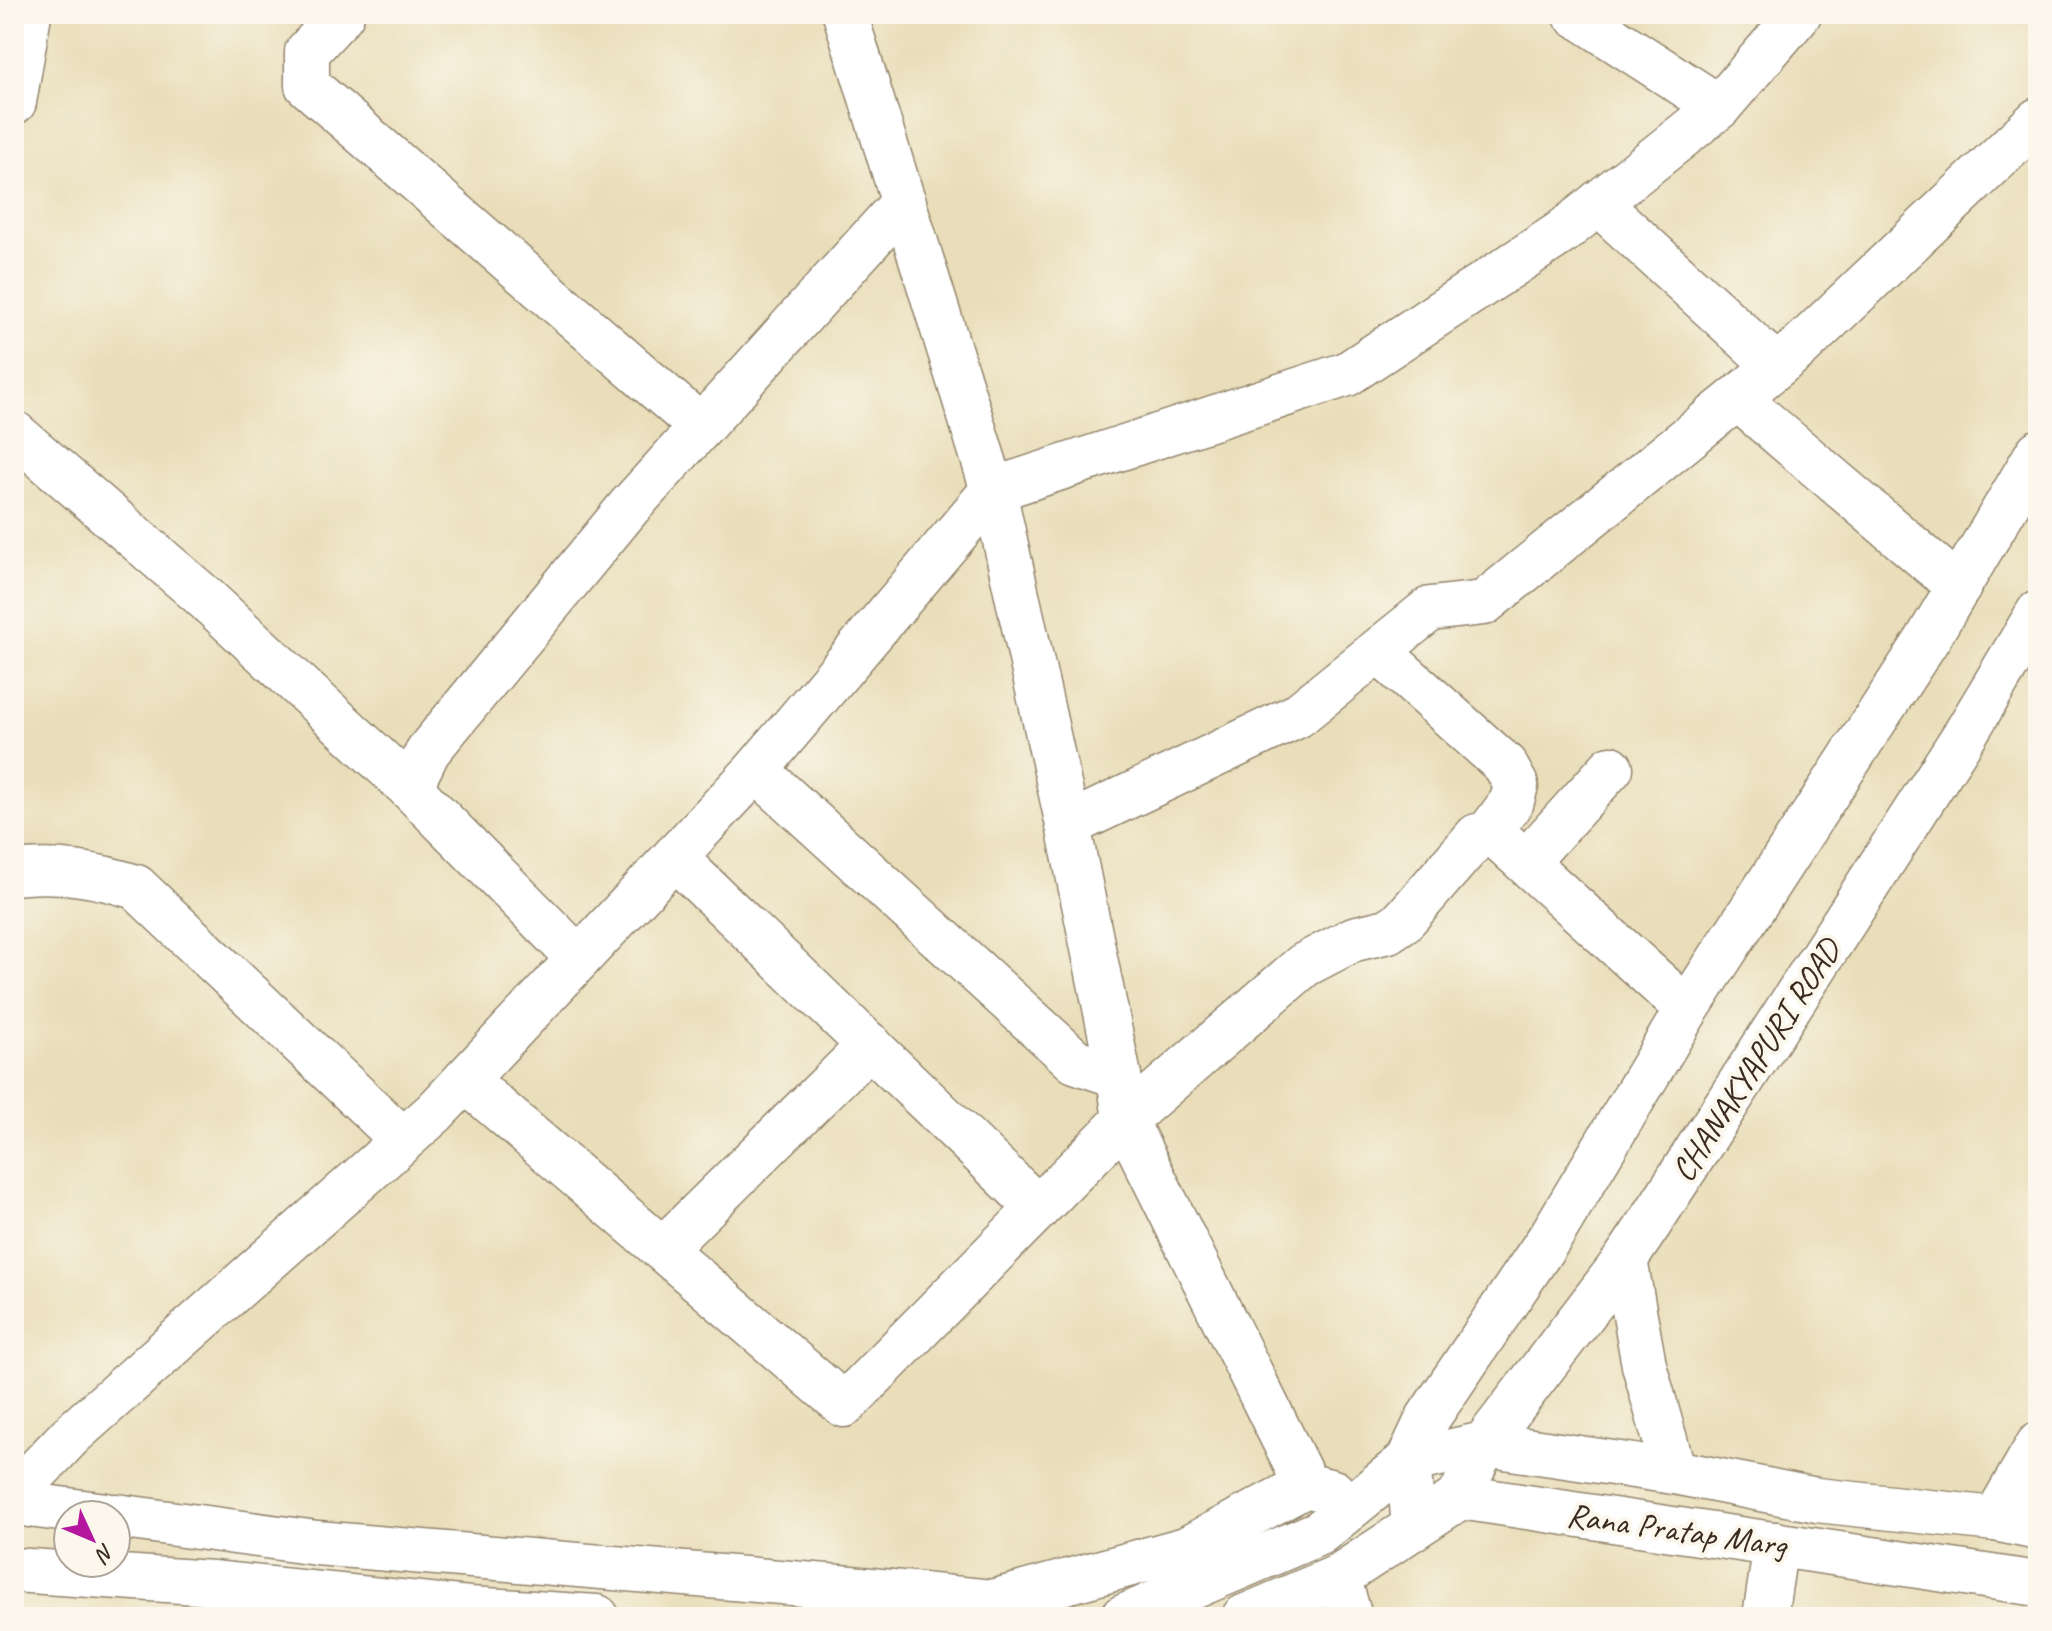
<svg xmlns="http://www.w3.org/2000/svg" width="2052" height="1631" font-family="Caveat,sans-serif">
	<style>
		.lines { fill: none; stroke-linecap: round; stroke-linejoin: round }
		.minor-casing { stroke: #92846c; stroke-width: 47 }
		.major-casing { stroke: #92846c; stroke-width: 47 }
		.minor { stroke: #fff; stroke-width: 44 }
		.major { stroke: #fff; stroke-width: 44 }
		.labels { text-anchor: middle; stroke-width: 8; stroke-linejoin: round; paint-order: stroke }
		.street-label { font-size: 34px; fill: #3b2a1e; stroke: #fbf7ec }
	</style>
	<rect width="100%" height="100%" fill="#fbf7ec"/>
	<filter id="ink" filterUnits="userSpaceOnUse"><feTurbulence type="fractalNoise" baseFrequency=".0125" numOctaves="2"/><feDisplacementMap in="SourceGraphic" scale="16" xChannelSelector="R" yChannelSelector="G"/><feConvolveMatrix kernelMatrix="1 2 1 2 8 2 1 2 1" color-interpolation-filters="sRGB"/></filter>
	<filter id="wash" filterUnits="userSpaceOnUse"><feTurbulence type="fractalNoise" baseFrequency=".006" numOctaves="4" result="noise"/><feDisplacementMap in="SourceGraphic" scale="32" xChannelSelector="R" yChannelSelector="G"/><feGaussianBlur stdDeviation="1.8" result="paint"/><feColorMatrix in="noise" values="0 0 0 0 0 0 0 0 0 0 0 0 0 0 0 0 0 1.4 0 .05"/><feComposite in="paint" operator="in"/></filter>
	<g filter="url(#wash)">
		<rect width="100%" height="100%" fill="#e9deb9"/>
	</g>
	<g filter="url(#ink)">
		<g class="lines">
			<defs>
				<g id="minor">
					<path d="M342 14 307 52V85L701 427"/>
					<path d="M845 14 996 500 1068 825 1119 1076 1125 1120 1306 1485"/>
					<path d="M1575 14 1719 107 1799 14"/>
					<path d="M14 102 29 14"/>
					<path d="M1598 203 1776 366"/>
					<path d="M1737 398 1959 587"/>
					<path d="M14 433 203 596 410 788"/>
					<path d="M1378 651 1505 765 1516 785 1512 801 1488 834"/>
					<path d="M756 770 1075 1061 1119 1076"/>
					<path d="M1068 825 1297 716 1430 609 1484 603 1800 347 2038 120"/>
					<path d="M674 857 1038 1208"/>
					<path d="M1526 862 1611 768"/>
					<path d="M14 873C57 868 95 874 136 887L403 1140"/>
					<path d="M578 958 410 788 428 751 629 507 904 202"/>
					<path d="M465 1080 844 1405 1125 1120 1304 965 1354 939 1388 931 1403 921 1477 836 1488 834 1502 841 1687 1009"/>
					<path d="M663 1249 870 1045"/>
					<path d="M14 1495 71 1435 435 1112 756 770 993 490 1347 374 1561 233 1719 107"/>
					<path d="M1460 1497 1484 1444 1625 1260 1650 1223 1967 731 2038 613"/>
					<path d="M14 1503 106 1515"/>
					<path d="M116 1516 317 1543 851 1588 992 1602 1186 1549 1306 1485 1333 1492"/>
					<path d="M1995 1519 2038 1445"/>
					<path d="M1414 1527 1408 1461 1428 1418 1553 1233 1687 1009 1927 640 2038 452"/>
					<path d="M1338 1577 1350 1617"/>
					<path d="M1765 1617 1776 1544"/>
				</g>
				<g id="major">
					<path d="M1625 1260 1644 1365 1674 1472"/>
					<path d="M14 1570 212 1583 469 1609 597 1617"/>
					<path d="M1123 1617 1319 1533 1408 1461 1484 1444 1674 1472 1817 1500 1995 1519 2038 1528"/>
					<path d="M1244 1617 1338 1577 1460 1497 2038 1584"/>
				</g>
			</defs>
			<use href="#minor" class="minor-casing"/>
			<use href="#major" class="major-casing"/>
			<use href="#minor" class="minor"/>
			<use href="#major" class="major"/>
		</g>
	</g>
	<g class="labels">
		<g class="street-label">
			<text transform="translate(1755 1060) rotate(-57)" y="12">CHANAKYAPURI ROAD</text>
			<text transform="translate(1677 1529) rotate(8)" y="12">Rana Pratap Marg</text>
		</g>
	</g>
	<rect width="2052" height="1631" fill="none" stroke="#fbf7ec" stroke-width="48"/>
	<g transform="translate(92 1539) rotate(134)"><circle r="38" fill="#fbf7ec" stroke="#aea59a" stroke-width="2"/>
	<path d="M0-6L14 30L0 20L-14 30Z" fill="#b5179e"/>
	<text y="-12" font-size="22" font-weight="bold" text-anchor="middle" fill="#3b2a1e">N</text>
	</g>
</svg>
